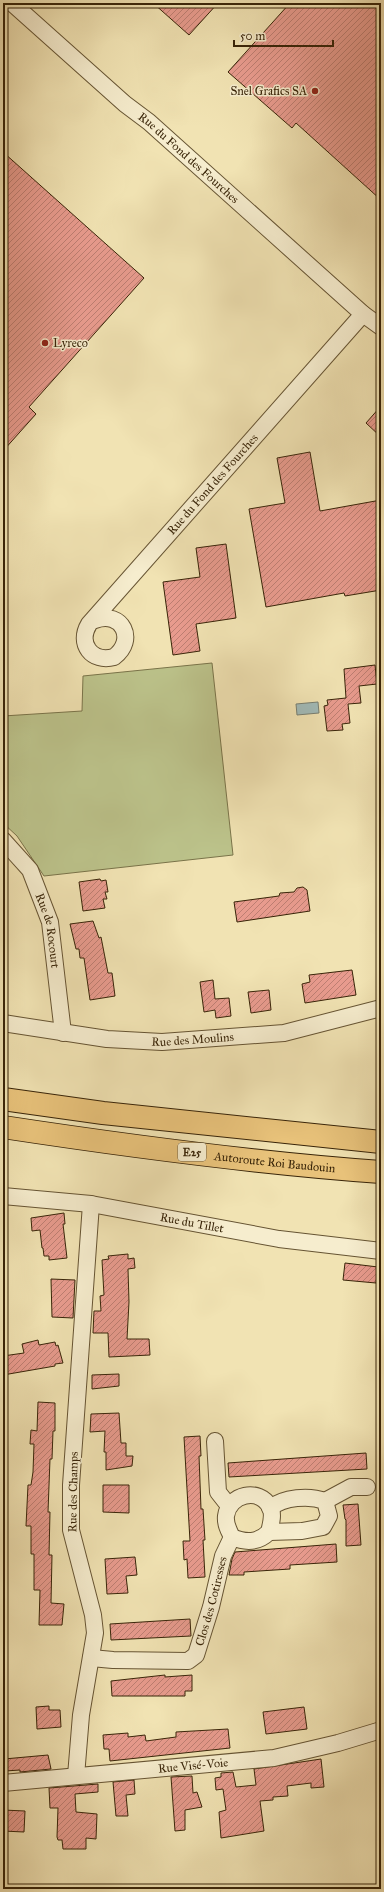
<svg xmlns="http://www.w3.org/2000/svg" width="384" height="1892" font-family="'IM FELL Great Primer',serif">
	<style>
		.green { fill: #bcc38b; stroke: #7a744a }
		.water { fill: #a1bbb9; stroke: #777f72 }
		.building { fill: url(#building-hatch); stroke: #382408 }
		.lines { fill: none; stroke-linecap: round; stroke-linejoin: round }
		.minor-casing { stroke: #665433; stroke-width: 18 }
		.highway-casing { stroke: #382408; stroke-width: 24 }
		.minor { stroke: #f6edce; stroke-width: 16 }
		.highway { stroke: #e8c27a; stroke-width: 22 }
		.poi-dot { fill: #8f2418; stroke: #f6edce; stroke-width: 1.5 }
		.labels { text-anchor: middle; stroke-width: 3; stroke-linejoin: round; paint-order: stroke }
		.shield { fill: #f6edce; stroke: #716043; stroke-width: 1 }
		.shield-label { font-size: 11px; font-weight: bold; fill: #382408 }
		.poi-label { font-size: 12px; fill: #382408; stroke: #f6edce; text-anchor: end }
		.street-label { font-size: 12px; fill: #382408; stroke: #f6edce }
	</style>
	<defs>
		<pattern id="building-hatch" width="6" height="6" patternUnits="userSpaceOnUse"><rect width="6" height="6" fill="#e89b8e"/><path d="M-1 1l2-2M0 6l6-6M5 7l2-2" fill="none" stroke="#bd7e72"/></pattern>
	</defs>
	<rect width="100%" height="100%" fill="#f1e3b3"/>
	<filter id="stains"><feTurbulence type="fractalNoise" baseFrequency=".005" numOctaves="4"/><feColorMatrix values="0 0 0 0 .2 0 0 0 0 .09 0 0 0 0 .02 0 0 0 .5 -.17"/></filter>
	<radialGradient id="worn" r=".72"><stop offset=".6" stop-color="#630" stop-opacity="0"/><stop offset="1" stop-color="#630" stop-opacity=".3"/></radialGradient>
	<path class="green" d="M212 663 233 855 44 876 17 836 3 823V716L82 711 83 676Z"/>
	<path class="water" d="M318 702 319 713 297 715 296 704Z"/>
	<g class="building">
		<path d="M153 3H218L189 35Z"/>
		<path d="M290 3H381V200L296 123 292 128 228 72Z"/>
		<path d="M3 152 144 278 29 407 36 414 3 451Z"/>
		<path d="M381 406V437L366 423Z"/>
		<path d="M310 452 320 511 381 500V590L345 596 344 593 266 607 249 509 285 503 277 458Z"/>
		<path d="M226 544 236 618 196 624 200 651 173 655 163 582 200 577 196 548Z"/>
		<path d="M375 665 377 684 359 686 361 703 348 704 350 723 342 724 343 730 327 731 324 706 328 705 327 700 346 698 344 669Z"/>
		<path d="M100 879 101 881 106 880 108 892H105L107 899H103L105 908 83 911 79 882Z"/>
		<path d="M303 887 307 890 310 911 237 922 234 902 279 896 280 893 294 892 297 888Z"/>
		<path d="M93 921 99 938 101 937 108 973H112L115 996 90 1000 84 958H80L79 949H76L70 924Z"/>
		<path d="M352 970 356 995 305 1003 302 984 310 982 309 975Z"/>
		<path d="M213 980 215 999 229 998 231 1016 216 1018 215 1010 204 1012 200 982Z"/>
		<path d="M269 990 271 1010 251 1013 248 992Z"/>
		<path d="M64 1213 65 1224H63L67 1258 49 1260V1256H44L43 1248H42L40 1230 32 1231 31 1218Z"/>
		<path d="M128 1254V1259L134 1258 135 1268 128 1269 129 1302 127 1339H149L150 1355 109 1357 108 1333H93L94 1311H101L100 1296 104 1295 102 1260 109 1259 108 1256Z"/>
		<path d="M345 1263 378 1267 376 1283 343 1280Z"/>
		<path d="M51 1279 75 1280 73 1318 52 1317Z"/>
		<path d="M38 1340 39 1345 55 1342 56 1346 58 1345 63 1363 55 1364V1366L3 1375V1356L24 1353 22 1344Z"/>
		<path d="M119 1374V1386L92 1389V1375Z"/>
		<path d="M38 1402 55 1403V1431H53L52 1459H50L48 1512H50L49 1555H52L51 1603 64 1604 62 1625H39L40 1590H34V1554H31V1526H26L28 1485H31L33 1472 34 1444H30L31 1430 37 1431Z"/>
		<path d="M119 1413 121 1443H126V1456H133L132 1466 106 1470V1452H104L105 1431 90 1432 91 1414Z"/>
		<path d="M200 1436 201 1456H199L201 1509H203L205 1540H203L205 1577 188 1578 187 1559 184 1560 183 1541H190L184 1437Z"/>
		<path d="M366 1453 367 1469 229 1477 228 1463Z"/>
		<path d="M103 1485H129V1513L103 1512Z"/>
		<path d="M358 1504 361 1545 346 1546V1520L345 1519 343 1505Z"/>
		<path d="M336 1544 337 1562 290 1565V1569L244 1572V1575H229L232 1559 235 1552Z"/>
		<path d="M135 1557 137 1575 126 1576 128 1593 107 1594 105 1559Z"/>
		<path d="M190 1619 191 1636 111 1640 110 1624Z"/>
		<path d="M165 1675V1677L192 1675V1691H185V1696H112L111 1681Z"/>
		<path d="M49 1706V1710H60L61 1727 37 1729 36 1707Z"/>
		<path d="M304 1707 307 1729 266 1734 263 1712Z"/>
		<path d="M228 1729 230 1748 110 1761 109 1749H104L103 1735 128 1733V1737L145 1735 146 1741 176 1737V1732Z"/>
		<path d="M48 1755 51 1769 20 1772V1770L5 1771 4 1759Z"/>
		<path d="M321 1759 324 1787 311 1788V1783L287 1786 288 1796 273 1797V1800L260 1801 264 1831 221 1838 219 1812 226 1810 223 1789 216 1790 215 1778 221 1777V1773L233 1772 236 1787 256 1785 254 1769Z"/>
		<path d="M192 1776 193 1793 197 1792 202 1807 185 1810V1830L175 1831 171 1777Z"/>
		<path d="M134 1780 135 1794 126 1795 128 1816H116L113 1782Z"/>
		<path d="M98 1784V1792L75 1794 76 1812 97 1814 96 1839 86 1838V1849H63L62 1840H58L57 1837 58 1808H50L49 1788Z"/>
		<path d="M3 1810 25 1811 24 1832 3 1831Z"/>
	</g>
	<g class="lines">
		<defs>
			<g id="minor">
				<path id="s1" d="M12 3 125 104 149 122 363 314 381 327"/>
				<path id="s2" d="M95 620C122 610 137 640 114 657 92 663 77 644 89 624L363 314"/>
				<path id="s3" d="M3 840 30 870 50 922 63 1033"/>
				<path id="s4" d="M3 1023 107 1039 162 1042 284 1033 381 1008"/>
				<path id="s5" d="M3 1196 91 1204 279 1239 381 1251"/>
				<path d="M215 1441 218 1492 229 1506"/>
				<path d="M325 1501 351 1487H367"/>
				<path d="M269 1532 302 1531 323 1527 329 1516 325 1501C309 1495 284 1497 270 1508"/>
				<path id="s6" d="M91 1658 113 1660 188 1661 196 1655 211 1607 223 1556 232 1537C246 1543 258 1543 269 1532 271 1524 274 1514 270 1507 259 1487 229 1494 226 1516 225 1524 229 1531 232 1537"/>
				<path d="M76 1776 81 1715 95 1633 93 1615 71 1530V1485L91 1204"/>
				<path id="s7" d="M3 1783 274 1758 338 1743 381 1730"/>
			</g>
			<g id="highway">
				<path d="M3 1099 103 1113 381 1142"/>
				<path id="s8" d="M3 1127C128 1146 255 1163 381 1172"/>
			</g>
		</defs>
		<use href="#minor" class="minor-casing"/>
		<use href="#highway" class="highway-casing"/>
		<use href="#minor" class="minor"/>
		<use href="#highway" class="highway"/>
	</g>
	<g class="poi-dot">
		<circle cx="315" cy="91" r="4"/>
		<circle cx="45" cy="343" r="4"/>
	</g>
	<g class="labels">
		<rect class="shield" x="178" y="1143" width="28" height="18" rx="3"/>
		<g class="shield-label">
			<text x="192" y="1156">E25</text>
		</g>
		<g class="poi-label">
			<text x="307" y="95">Snel Grafics SA</text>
			<text x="53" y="347" text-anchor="start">Lyreco</text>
		</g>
		<g class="street-label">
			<text dy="4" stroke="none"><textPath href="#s1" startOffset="235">Rue du Fond des Fourches</textPath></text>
			<text dy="4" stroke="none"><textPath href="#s2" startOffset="307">Rue du Fond des Fourches</textPath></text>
			<text dy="4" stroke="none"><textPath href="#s3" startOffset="104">Rue de Rocourt</textPath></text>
			<text dy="4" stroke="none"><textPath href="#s4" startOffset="191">Rue des Moulins</textPath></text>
			<text dy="4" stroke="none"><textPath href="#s8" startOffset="274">Autoroute Roi Baudouin</textPath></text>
			<text dy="4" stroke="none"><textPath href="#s5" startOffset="191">Rue du Tillet</textPath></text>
			<text transform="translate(73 1492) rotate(-89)" y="4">Rue des Champs</text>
			<text dy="4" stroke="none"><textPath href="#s6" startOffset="163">Clos des Cotiresses</textPath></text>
			<text dy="4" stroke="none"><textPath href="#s7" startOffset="191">Rue Visé-Voie</textPath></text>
		</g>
	</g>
	<rect width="384" height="1892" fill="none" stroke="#f1e3b3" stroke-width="16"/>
	<rect x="4" y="4" width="376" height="1884" fill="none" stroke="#382408" stroke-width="2"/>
	<rect x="8" y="8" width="368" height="1876" fill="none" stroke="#382408"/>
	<path d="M234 40v6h99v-6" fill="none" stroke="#382408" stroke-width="2"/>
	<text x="240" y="40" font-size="12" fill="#382408" stroke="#f6edce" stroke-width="3" paint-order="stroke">50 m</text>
	<rect width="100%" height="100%" filter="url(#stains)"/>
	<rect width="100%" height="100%" fill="url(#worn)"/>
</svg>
